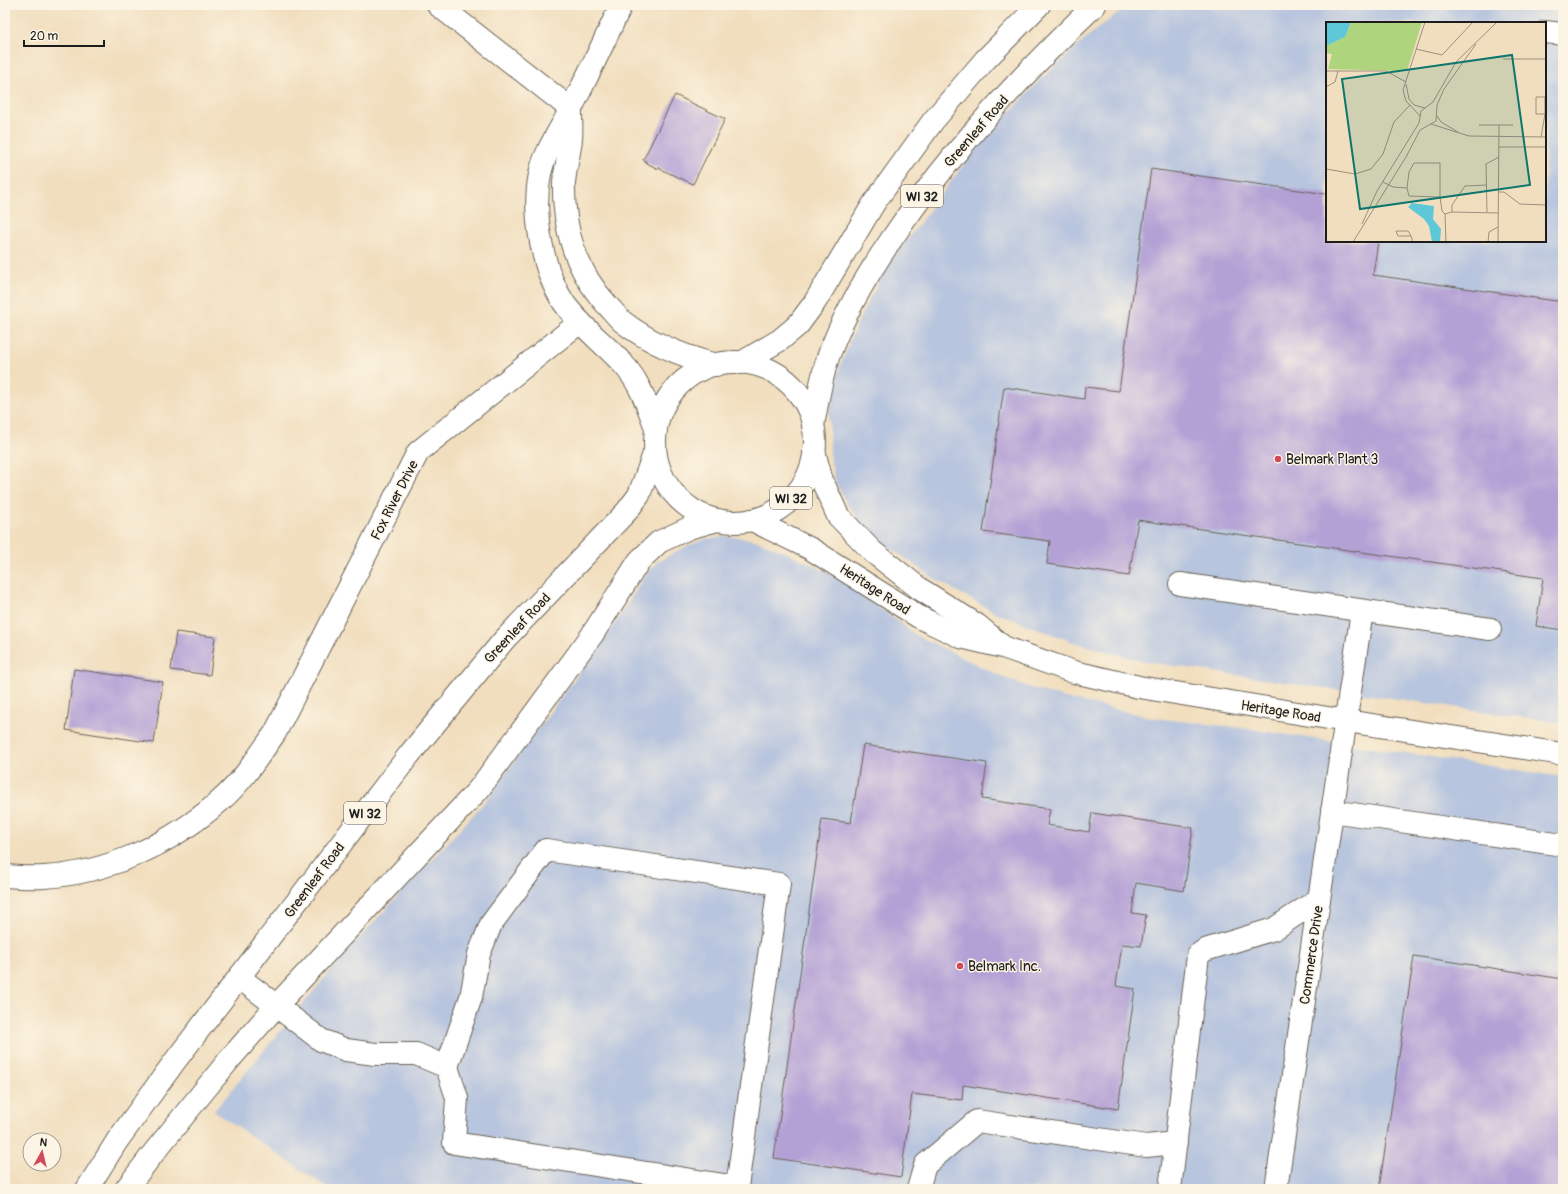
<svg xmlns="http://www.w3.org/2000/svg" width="1568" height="1194" font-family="Pangolin,sans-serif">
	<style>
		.industrial { fill: #b8c5de; fill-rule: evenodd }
		.building { fill: #b3a0d5 }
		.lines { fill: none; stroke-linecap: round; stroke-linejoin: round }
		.minor-casing { stroke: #676055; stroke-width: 24 }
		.major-casing { stroke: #676055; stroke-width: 24 }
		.minor { stroke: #fff; stroke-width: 22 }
		.major { stroke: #fff; stroke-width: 22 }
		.poi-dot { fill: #d1495b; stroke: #fcf5e5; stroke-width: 1.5 }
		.labels { text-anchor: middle; stroke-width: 3; stroke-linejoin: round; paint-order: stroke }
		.shield { fill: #fcf5e5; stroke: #5f5d58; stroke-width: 1 }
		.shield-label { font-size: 13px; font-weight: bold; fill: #1c1c1c }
		.street-label { font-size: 14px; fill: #1c1c1c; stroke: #fcf5e5 }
		.poi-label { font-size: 14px; fill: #1c1c1c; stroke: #fcf5e5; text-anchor: start }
		.inset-road { fill: none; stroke: #9c907d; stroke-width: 1 }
		.view { fill: #0f766e; fill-opacity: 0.15; stroke: #0f766e; stroke-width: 2 }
		.inset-edge { fill: none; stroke: #1c1c1c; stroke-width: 2 }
	</style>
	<rect width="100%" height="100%" fill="#fcf5e5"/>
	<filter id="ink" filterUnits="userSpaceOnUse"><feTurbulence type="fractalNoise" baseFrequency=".025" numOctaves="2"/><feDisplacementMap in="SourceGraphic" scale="8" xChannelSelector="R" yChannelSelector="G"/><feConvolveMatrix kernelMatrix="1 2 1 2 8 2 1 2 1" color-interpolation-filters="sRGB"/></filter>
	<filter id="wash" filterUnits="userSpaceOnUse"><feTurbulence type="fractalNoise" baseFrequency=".012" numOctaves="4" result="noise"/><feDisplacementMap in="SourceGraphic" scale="16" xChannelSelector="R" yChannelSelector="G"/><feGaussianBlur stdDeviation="0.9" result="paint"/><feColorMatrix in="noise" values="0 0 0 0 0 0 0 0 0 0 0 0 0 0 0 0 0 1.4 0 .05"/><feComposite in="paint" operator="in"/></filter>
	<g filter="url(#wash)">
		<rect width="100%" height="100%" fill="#f1debe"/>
		<g class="industrial">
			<path d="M1128 5H1563V723L1160 664 1133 659 1073 642 996 613 935 579 884 544 866 529 848 506 835 481 830 457 829 412 835 380 851 338 867 303 890 263 973 152 1040 80 1091 34ZM1327 23H1545V241H1327Z"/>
			<path d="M724 536 737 537 755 540 788 553 825 571 851 587 916 635 1000 676 1031 688 1065 698 1154 718 1242 728 1563 777V1189H329L214 1111 341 958 483 804 598 647 627 605 642 580 657 562 685 547 705 539Z"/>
		</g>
		<g id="blocks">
			<g class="building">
				<path d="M675 95 725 119 693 184 660 169 659 167 658 169 645 162 646 161 643 160Z"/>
				<path d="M1151 169 1327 194V241H1378L1373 275 1563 302V630L1536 626 1543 578 1138 520 1129 576 1047 564 1050 541 983 532 1004 387 1084 399 1085 387 1119 391Z"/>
				<path d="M176 632 215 637 210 675 171 670Z"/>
				<path d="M74 669 163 682 154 743 66 730Z"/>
				<path d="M863 745 987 763 982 799 1050 809 1047 825 1089 832 1092 813 1193 828 1184 891 1136 883 1132 913 1146 915 1141 946 1122 944 1116 986 1135 989 1118 1109 963 1085 962 1100 912 1094 901 1177 774 1158 822 819 851 823Z"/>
				<path d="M1414 956 1563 979V1189H1379Z"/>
			</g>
		</g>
	</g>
	<g filter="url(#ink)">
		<use href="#blocks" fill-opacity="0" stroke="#676055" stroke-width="1"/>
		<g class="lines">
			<defs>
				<g id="minor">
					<path d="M438 5 571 109"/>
					<path d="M621 5C605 40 588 75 571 109 560 130 545 151 540 174 532 213 542 270 564 303 581 327 604 343 623 364 640 382 647 405 656 428"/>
					<path d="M1545 32 1563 34"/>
					<path d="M571 114C571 122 572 130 571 138 570 153 565 168 564 183 563 231 576 271 608 306 613 311 617 317 623 322 650 343 682 356 716 365"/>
					<path d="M1180 584 1490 629"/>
					<path d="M1332 811 1563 845"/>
					<path d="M5 876C18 877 31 878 44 877 109 873 171 844 220 801 242 782 258 757 275 733L418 452 580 322"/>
					<path d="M240 978 321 1040 346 1050 375 1054H416L447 1067 457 1098 454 1143 737 1187 738 1189"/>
					<path d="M447 1067 471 997 479 954 491 924 546 850 779 884 737 1187"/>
					<path d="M918 1189 925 1165 977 1121 1146 1146 1176 1143"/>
					<path d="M1170 1189 1198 955 1205 950 1274 929 1319 899"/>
					<path d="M1276 1189 1362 611"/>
				</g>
				<g id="major">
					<circle cx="735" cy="442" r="80"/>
					<path d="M741 363 780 340 798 325 815 302 874 203 933 121 985 60 1039 5"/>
					<path d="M813 425C818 401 821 375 830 352 845 312 867 275 891 240 949 154 1020 76 1095 5"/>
					<path d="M814 451 821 478 838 516 873 552 920 589 977 625 1001 645"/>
					<path d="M752 520 811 549 919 617 961 637 1003 647 1074 672 1139 687 1346 721 1563 754"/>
					<path d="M87 1189 117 1141 175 1061 409 755 504 640 627 511 639 495 655 451"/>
					<path d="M126 1189 155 1151 229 1060 276 1006 479 789 592 635 639 561 659 542 689 528 718 520"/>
				</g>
			</defs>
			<use href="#minor" class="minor-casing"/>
			<use href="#major" class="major-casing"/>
			<use href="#minor" class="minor"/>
			<use href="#major" class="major"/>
		</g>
	</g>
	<g class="poi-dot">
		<circle cx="1278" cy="459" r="4"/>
		<circle cx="960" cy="966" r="4"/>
	</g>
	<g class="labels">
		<g class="shield">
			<rect x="901" y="185" width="42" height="22" rx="3"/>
			<rect x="770" y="487" width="42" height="22" rx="3"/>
			<rect x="344" y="802" width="42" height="22" rx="3"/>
		</g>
		<g class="shield-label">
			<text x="922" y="201">WI 32</text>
			<text x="791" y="503">WI 32</text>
			<text x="365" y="818">WI 32</text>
		</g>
		<g class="street-label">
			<text transform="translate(976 131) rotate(-49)" y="5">Greenleaf Road</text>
			<text transform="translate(394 500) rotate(-63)" y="5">Fox River Drive</text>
			<text transform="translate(875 589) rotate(33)" y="5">Heritage Road</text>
			<text transform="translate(517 628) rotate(-47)" y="5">Greenleaf Road</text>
			<text transform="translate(1281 711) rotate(9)" y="5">Heritage Road</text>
			<text transform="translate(314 880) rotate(-53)" y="5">Greenleaf Road</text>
			<text transform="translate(1311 955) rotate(-82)" y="5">Commerce Drive</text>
		</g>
		<g class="poi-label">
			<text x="1286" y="464">Belmark Plant 3</text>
			<text x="968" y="971">Belmark Inc.</text>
		</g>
	</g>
	<g transform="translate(1326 22)">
		<rect width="220" height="220" fill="#f1debe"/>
		<path d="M25 0H96L81 49 2 47 6 32 0 31V24L19 15Z" fill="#aed47e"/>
		<path d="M0 0H25L19 15 0 24ZM86 181 108 184 107 197 115 207 114 220H106L103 204 98 197 82 185Z" fill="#5ec8d9"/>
		<path class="inset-road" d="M90 27 116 33 147 0M177 37H220M0 49H60L80 60M80 62 83 77 88 83 99 86M0 65 9 60 12 49M94 94 80 79 77 68 99 0M111 94 115 100 132 110M105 102 143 114 220 115M153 103H187M215 115 219 92V75H210V92H219M173 125H220M0 147 29 152 45 147 57 132 68 100 84 83M57 160 67 165 81 166 83 174 114 175 116 189 119 192M161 163 139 164 126 183V190L172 191M81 166 83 150 88 141H114V175M172 170H178L194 182 220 183M161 190 160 142 173 135M36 202 51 169 93 101 95 89 107 80 130 40 171 0M85 214H72L70 209H82L84 212 85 214 86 217V220M27 220 80 135 94 108 110 99 111 83 118 67 150 22M120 220 119 192 126 190M162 220 163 210 172 205M172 220 173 103"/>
		<path class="view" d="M186 33 204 163 34 187 16 57Z"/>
		<rect width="220" height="220" class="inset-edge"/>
	</g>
	<rect width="1568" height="1194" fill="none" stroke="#fcf5e5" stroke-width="20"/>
	<g transform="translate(42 1152) rotate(8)"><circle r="19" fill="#fcf5e5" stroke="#a29e95"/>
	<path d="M0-3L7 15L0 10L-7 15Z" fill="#d1495b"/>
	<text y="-6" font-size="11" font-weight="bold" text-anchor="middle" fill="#1c1c1c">N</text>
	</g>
	<path d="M24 40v6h80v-6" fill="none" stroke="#1c1c1c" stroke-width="2"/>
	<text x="30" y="40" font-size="12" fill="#1c1c1c" stroke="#fcf5e5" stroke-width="3" paint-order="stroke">20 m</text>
</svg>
